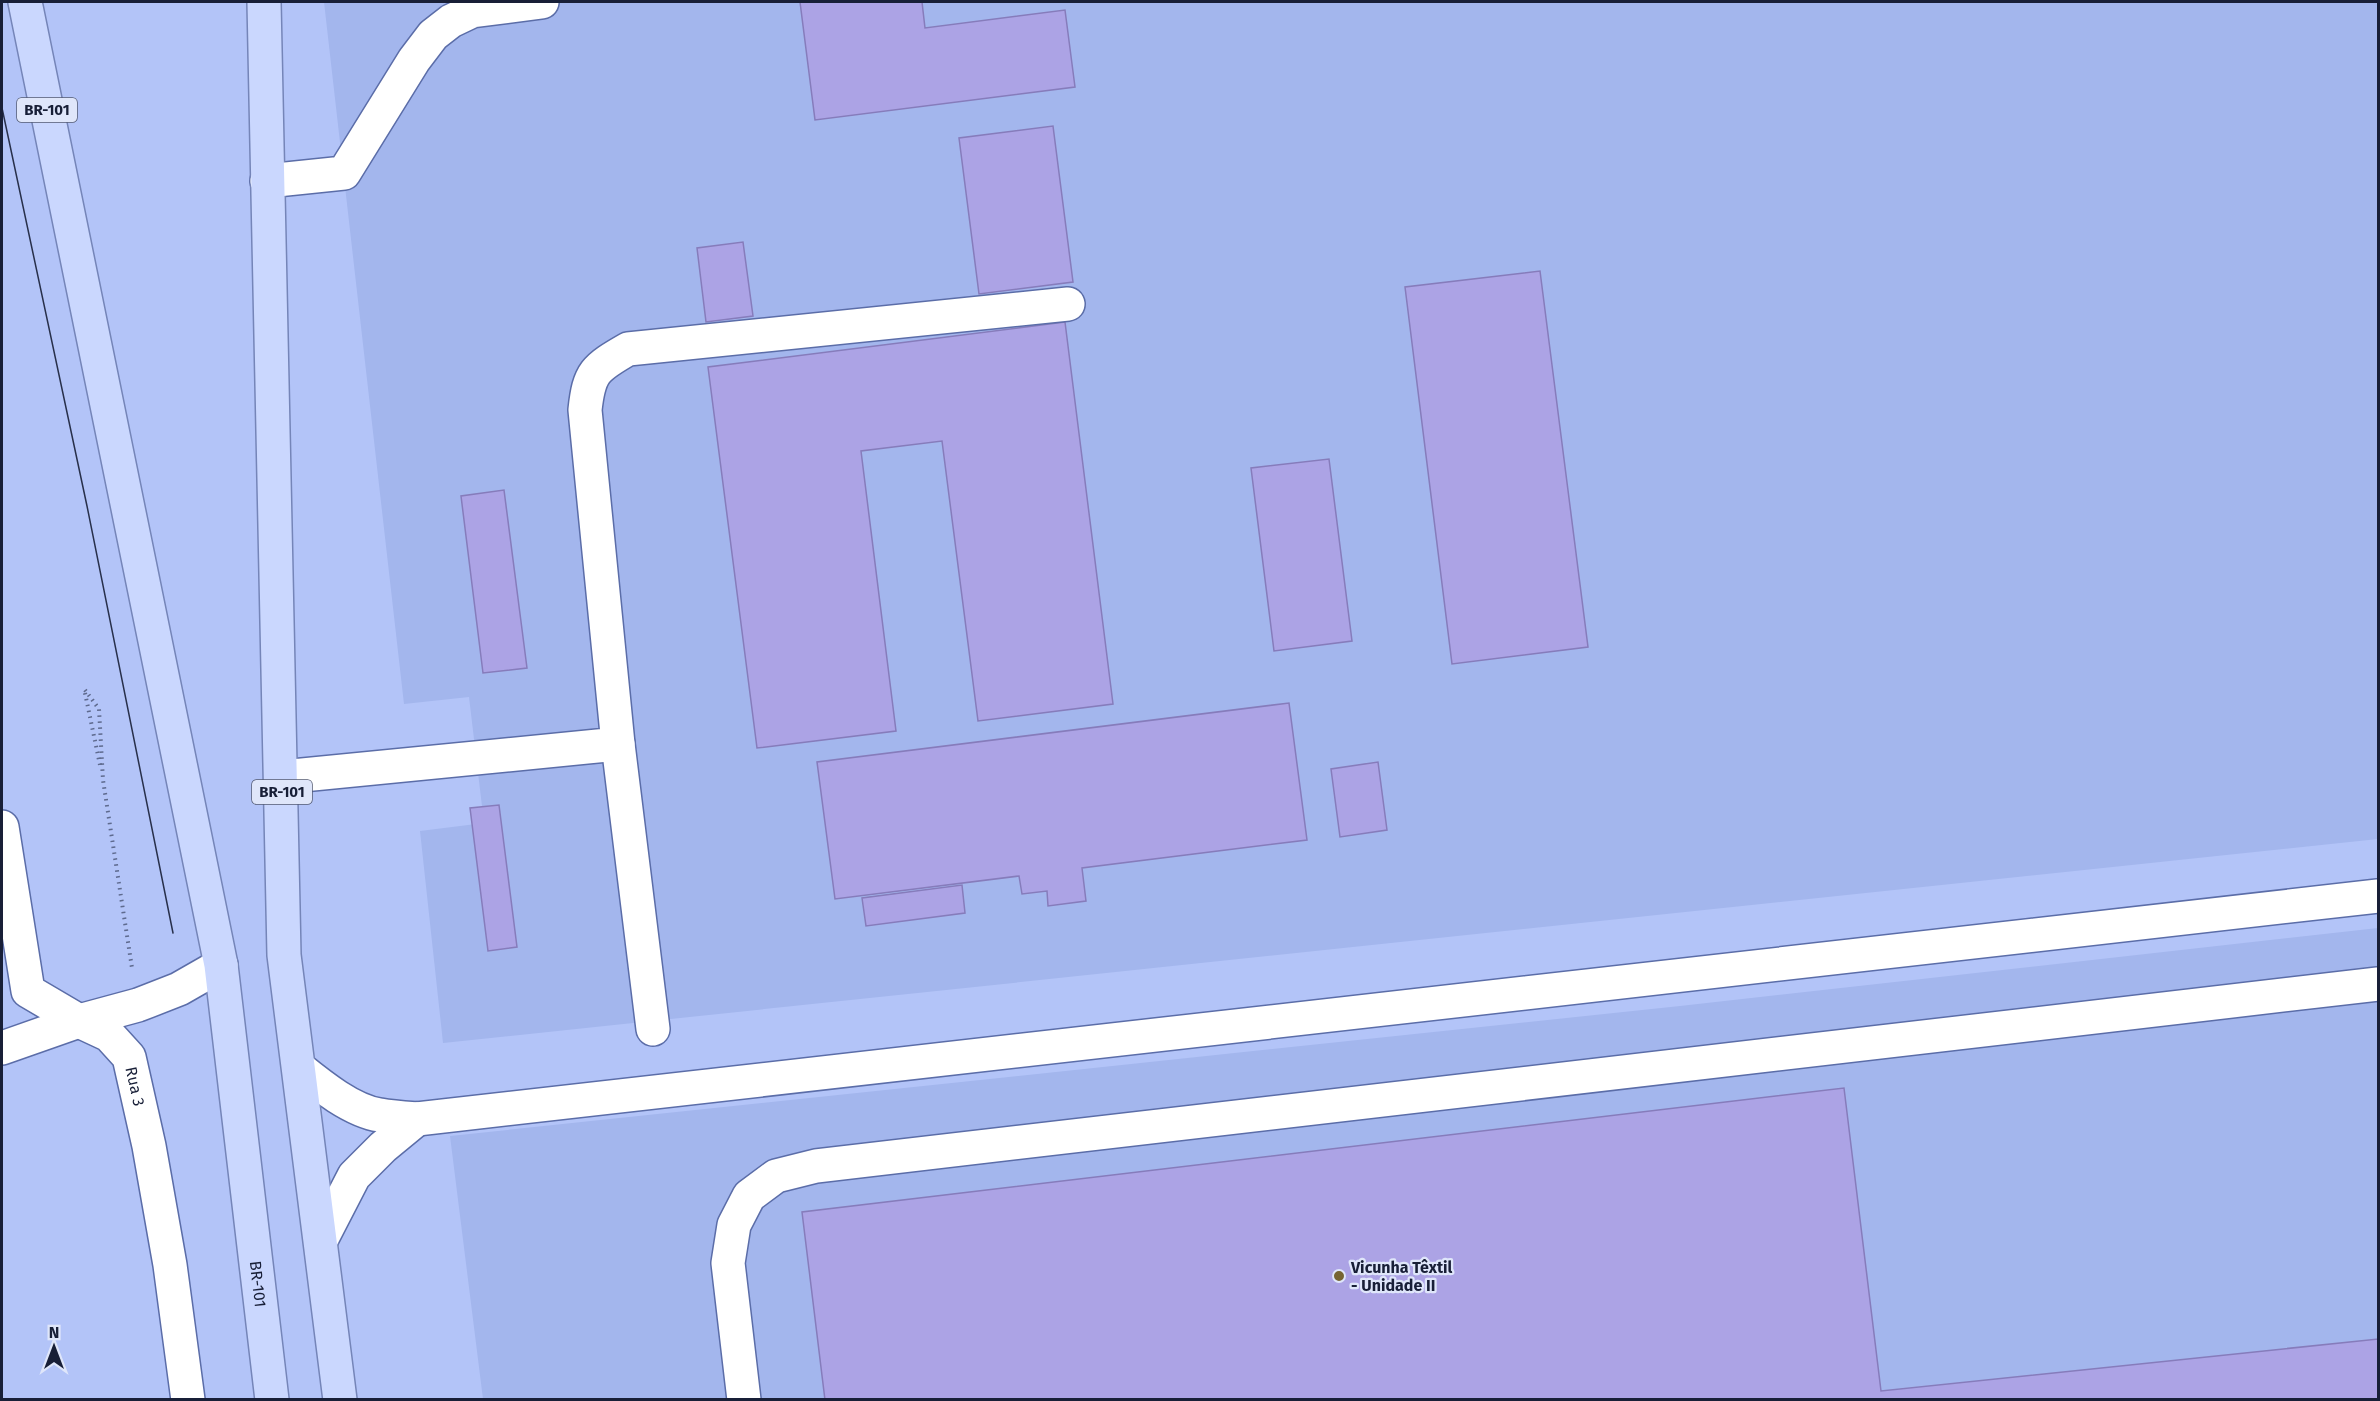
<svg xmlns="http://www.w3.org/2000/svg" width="2380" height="1401" font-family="'Fira Sans',sans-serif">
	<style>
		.built { fill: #a3b6ed }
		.building { fill: #aca3e5; stroke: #867cbb; stroke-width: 1.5 }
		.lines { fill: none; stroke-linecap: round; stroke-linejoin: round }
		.minor-casing { stroke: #5b6da8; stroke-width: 36 }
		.major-casing { stroke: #7585b8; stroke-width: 36 }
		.path { stroke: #5e6a8e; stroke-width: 4; stroke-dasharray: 1.5 4.5; stroke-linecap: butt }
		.minor { stroke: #fff; stroke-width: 33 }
		.major { stroke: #cad7fe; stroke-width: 33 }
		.tram { stroke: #28304b; stroke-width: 1.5 }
		.poi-dot { fill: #766432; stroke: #dfe6fa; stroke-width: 2 }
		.labels { text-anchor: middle; stroke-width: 4.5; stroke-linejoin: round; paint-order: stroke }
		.shield { fill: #dfe6fa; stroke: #545b72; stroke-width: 1.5 }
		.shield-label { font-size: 15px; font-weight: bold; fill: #181f37 }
		.street-label { font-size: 16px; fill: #181f37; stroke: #dfe6fa }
		.poi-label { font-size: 16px; font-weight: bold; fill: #181f37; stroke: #dfe6fa; text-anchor: start }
	</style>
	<rect width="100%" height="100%" fill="#b3c4f8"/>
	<g class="built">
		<path d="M324 2H2378V839L443 1043 420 831 484 823 469 697 404 704Z"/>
		<path d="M2378 928V1399H483L450 1136 1680 1006Z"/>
	</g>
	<g class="building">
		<path d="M800 2H922L925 28 1065 10 1075 87 815 120Z"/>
		<path d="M1053 126 1073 282 979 294 959 138Z"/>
		<path d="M743 242 753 316 706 322 697 248Z"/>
		<path d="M1540 271 1588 647 1452 664 1405 287Z"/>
		<path d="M1065 322 1113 704 978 721 942 441 861 451 896 731 757 748 708 367Z"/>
		<path d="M1329 459 1352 641 1274 651 1251 468Z"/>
		<path d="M504 490 527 668 483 673 461 496Z"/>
		<path d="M1289 703 1307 840 1082 868 1086 901 1048 906 1047 891 1022 894 1019 876 835 899 817 762Z"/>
		<path d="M1378 762 1387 830 1340 837 1331 769Z"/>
		<path d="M499 805 517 947 488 951 470 808Z"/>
		<path d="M962 885 965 913 866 926 862 898Z"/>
		<path d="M1844 1088 1881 1391 2378 1339V1400H825L802 1212Z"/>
	</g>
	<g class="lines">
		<defs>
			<g id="minor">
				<path d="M267 181 344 173 414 60 433 35 451 21 472 11 542 2"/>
				<path d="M618 744 653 1029"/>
				<path d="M282 777 618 744 585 410C589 372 595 368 628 349L1068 304"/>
				<path id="s1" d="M2 827 28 991 79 1021 109 1035 129 1057 149 1146 170 1265 188 1400"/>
				<path d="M2 1048 79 1021 138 1005 179 989 221 965"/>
				<path d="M299 1068C320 1085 352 1111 380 1115 392 1117 405 1118 417 1119L2378 896"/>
				<path d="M321 1240 354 1176 383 1147 417 1119"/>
				<path d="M744 1400 728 1263 734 1225 749 1196 776 1176 816 1166 2378 984"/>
			</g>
			<g id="major">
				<path id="s2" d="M25 2 221 965 272 1400"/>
				<path d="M264 2 284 955 340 1400"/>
			</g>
		</defs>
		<use href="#minor" class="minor-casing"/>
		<use href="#major" class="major-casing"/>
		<g class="path">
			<path d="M85 690 99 709 103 780 132 968"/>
			<path d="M85 693 100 765"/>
		</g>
		<use href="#minor" class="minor"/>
		<use href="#major" class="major"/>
		<path class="tram" d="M2 108 87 506 173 933"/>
	</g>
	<circle class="poi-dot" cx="1339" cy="1276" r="6"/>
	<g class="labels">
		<g class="shield">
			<rect x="17" y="98" width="60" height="24" rx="4.5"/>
			<rect x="252" y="780" width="60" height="24" rx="4.5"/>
		</g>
		<g class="shield-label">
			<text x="47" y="115">BR-101</text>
			<text x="282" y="797">BR-101</text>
		</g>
		<g class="street-label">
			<text dy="6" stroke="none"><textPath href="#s1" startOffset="318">Rua 3</textPath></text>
			<text dy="6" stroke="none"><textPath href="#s2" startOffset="1304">BR-101</textPath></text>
		</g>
		<g class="poi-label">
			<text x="1351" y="1273">Vicunha Têxtil<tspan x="1351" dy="18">- Unidade II</tspan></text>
		</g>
	</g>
	<rect width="2380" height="1401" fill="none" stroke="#181f37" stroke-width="6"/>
	<g transform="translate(54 1347)" stroke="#dfe6fa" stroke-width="4.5" paint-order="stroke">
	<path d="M0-4.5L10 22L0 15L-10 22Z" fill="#181f37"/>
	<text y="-9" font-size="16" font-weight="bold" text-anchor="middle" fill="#181f37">N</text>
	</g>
</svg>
